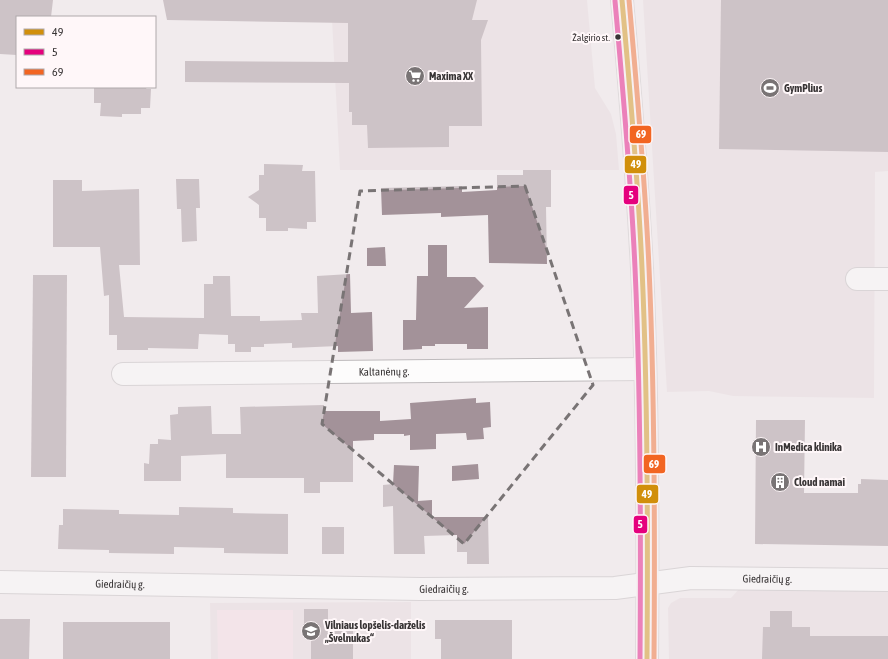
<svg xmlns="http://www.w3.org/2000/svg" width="888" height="659" font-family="'Asap Condensed',sans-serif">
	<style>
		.built { fill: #e7dade }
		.green { fill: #f6dce5 }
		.building { fill: #a39299 }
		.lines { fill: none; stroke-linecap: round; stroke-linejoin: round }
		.minor-casing { stroke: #bebabc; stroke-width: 24 }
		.major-casing { stroke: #cbc7c8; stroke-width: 24 }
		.minor { stroke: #fdfcfc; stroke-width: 22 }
		.major { stroke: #f0ebed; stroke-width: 22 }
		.bus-1-casing { stroke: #fff7f9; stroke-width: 8 }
		.bus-2-casing { stroke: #fff7f9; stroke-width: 8 }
		.bus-3-casing { stroke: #fff7f9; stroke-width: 8 }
		.bus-1 { stroke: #d18f0b; stroke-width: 5 }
		.bus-2 { stroke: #e5007d; stroke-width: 5 }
		.bus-3 { stroke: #f26522; stroke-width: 5 }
		.marked { fill: none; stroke: #797475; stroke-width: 3; stroke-dasharray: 8 5; stroke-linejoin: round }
		.bus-dot { fill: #383435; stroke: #fff7f9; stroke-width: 1.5 }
		.labels { text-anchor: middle; stroke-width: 4; stroke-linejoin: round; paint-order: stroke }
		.bus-label { font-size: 10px; fill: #383435; stroke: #fff7f9; text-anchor: end }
		.poi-label { font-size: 11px; font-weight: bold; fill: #383435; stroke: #fff7f9; text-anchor: start }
		.street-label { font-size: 11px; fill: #383435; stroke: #fff7f9 }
		.line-badge { stroke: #fff7f9; stroke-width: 1.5 }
		.badge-label { font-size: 11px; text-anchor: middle; font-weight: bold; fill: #fff }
	</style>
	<rect width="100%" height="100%" fill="#f1ebed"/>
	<g class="built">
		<path d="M434 0H587L595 88 611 114 616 134 619 170H340L332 20Z"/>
		<path d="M643 0H888V171L875 172 874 398 733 396 709 391 667 392Z"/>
		<path d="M739 589 888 591V659H669L668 608 671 603 680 598H731Z"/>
		<path d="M411 602V659H211L210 603Z"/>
	</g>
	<path class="green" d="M217 610H293V659H218Z"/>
	<g class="building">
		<path d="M0 0H53L51 17H17V55L0 54Z"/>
		<path d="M163 0H477L472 20H488L481 40 482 126H449V147L368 148 367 125H352V112H349V83L185 82V61L348 62V23L167 20Z"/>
		<path d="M721 0H888V152L719 149Z"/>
		<path d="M94 87H147L146 89H151L150 108H141V114H122V117L100 116 101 103H94Z"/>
		<path d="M264 164 303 165 302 171H315L316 222H307V229L288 228V231H266V218H259V205L248 197 259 190V175H264Z"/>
		<path d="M523 170H551V207H546L547 264 489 263 488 215 441 217V213L382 215 381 188 462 186V192L497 190V175H523Z"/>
		<path d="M176 179H199L200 208H196L197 241 182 242 181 209H177Z"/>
		<path d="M53 180H82V191L139 189 140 265H119L124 317 204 318V284H213V276H230L231 316H260V321L302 320 301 313H318L317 276 350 274 351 313 372 312 373 351 338 352V346L292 348V343L264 344V347H251V352H235V344H228V335L199 334 198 349 148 348V350H117V335H109V295L104 296 100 247H53Z"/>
		<path d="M428 245H447V277H475L484 286 464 308 488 307V349H467V344H435V346H422V349L403 350V320H416L417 276H428Z"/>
		<path d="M385 247 386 266H367V248Z"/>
		<path d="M33 275H67L66 477H31Z"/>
		<path d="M476 398V403L490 402 491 427 483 428 484 439 467 440 466 433 436 434V449L410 450V435L404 436V434H374V440L353 441V482H320V493H304V478H226V454L181 456V481H144V463L149 464 150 444H158V439L171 440 170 415 178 414V407L211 406 212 434H241L240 407 324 405V411H380V421L411 419 410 403Z"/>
		<path d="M756 420H805L804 493H858V484H861V479L888 480V546L755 544Z"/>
		<path d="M478 464 479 479 452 481V466Z"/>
		<path d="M394 465 419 466 418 501 432 500V517H488L489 564H467V552H457V535L424 536 425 554H394L393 506 383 507V485L393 484Z"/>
		<path d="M179 507 233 508V513L288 514V554L224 553V548L174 547V554L109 553V550L58 549 59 525H63V509L119 510V514L179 515Z"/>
		<rect x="322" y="527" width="22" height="27"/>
		<path d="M304 609H328V631H353V659H311V638H304Z"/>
		<path d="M770 611H792V627H810V636H888V659H762L763 627H770Z"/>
		<path d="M0 619H30L29 659H0Z"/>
		<path d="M435 620H512V659H441V639H435Z"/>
		<rect x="63" y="622" width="107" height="37"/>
	</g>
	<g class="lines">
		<defs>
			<g id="minor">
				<path d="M857 279H888"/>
				<path id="s1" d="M123 374 645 369"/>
				<path id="s2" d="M0 582 420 589 615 588 691 578 888 580"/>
			</g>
			<path id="major" d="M622 0C630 89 637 178 642 268 648 398 648 529 647 659"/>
		</defs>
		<use href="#minor" class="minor-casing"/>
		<use href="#major" class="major-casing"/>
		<use href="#minor" class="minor"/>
		<use href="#major" class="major"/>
		<defs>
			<path id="bus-1" d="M622 0C630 89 638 178 642 268 648 398 648 529 647 659"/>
			<path id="bus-2" d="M615 1C623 90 631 179 635 268 641 398 641 529 640 659"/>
			<path id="bus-3" d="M629 0C637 89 645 178 649 268 655 398 655 529 654 659"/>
		</defs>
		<use href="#bus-1" class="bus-1-casing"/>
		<use href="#bus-2" class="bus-2-casing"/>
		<use href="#bus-3" class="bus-3-casing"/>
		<use href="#bus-1" class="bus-1"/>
		<use href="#bus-2" class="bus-2"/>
		<use href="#bus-3" class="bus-3"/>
	</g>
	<path d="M0 0H888V659H0ZM525 186 593 385 464 544 322 424 360 191Z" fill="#f1ebed" fill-opacity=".55" fill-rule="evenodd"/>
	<path class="marked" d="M525 186 593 385 464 544 322 424 360 191Z"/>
	<defs>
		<symbol id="supermarket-disc" viewBox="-11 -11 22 22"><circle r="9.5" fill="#797475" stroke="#fff7f9"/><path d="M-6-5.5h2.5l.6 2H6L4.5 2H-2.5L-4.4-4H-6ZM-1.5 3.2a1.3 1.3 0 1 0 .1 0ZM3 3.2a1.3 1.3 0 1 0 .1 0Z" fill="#fff"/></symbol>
		<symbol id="stadium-disc" viewBox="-11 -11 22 22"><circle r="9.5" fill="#797475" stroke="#fff7f9"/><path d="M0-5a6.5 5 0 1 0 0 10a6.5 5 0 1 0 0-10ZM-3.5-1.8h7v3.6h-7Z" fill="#fff"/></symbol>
		<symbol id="hospital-disc" viewBox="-11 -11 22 22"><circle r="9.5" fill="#797475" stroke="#fff7f9"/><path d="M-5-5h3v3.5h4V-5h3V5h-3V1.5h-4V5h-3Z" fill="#fff"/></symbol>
		<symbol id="building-disc" viewBox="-11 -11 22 22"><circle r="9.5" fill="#797475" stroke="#fff7f9"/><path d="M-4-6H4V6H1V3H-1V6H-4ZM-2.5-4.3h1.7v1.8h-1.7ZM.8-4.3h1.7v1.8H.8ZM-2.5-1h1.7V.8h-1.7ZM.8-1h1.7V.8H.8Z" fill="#fff"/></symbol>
		<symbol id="school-disc" viewBox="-11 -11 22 22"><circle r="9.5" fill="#797475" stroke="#fff7f9"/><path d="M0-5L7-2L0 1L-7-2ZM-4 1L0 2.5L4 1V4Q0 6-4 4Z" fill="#fff"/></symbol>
	</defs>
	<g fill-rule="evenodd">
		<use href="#supermarket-disc" x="404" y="65" width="22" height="22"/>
		<use href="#stadium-disc" x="759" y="77" width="22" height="22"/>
		<use href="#hospital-disc" x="750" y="436" width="22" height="22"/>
		<use href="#building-disc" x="769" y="471" width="22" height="22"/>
		<use href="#school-disc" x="300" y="620" width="22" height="22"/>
	</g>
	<circle class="bus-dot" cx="618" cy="37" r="3.5"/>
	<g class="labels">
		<g class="bus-label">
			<text x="610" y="41">Žalgirio st.</text>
		</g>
		<g class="poi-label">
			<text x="429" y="80">Maxima XX</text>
			<text x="784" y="92">GymPlius</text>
			<text x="775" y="451">InMedica klinika</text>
			<text x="794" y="486">Cloud namai</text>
			<text x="325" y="629">Vilniaus lopšelis-darželis<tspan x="325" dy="13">„Švelnukas“</tspan></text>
		</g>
		<g class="street-label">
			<text dy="4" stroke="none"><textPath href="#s1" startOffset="261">Kaltanėnų g.</textPath></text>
			<text dy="4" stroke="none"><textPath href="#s2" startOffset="768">Giedraičių g.</textPath></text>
			<text dy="4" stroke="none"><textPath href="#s2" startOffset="120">Giedraičių g.</textPath></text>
			<text dy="4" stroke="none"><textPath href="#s2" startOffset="444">Giedraičių g.</textPath></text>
		</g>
	</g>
	<g class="line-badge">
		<rect x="629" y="125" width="23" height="19" rx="4" fill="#f26522"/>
		<rect x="624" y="155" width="23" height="19" rx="4" fill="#d18f0b"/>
		<rect x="623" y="185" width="16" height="20" rx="4" fill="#e5007d"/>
		<rect x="643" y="454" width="23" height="20" rx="4" fill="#f26522"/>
		<rect x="636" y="484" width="23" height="20" rx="4" fill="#d18f0b"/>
		<rect x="633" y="515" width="15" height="19" rx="4" fill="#e5007d"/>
	</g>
	<g class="badge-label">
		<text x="641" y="138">69</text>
		<text x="636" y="168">49</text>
		<text x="631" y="199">5</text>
		<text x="654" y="468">69</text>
		<text x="647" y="498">49</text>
		<text x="640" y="528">5</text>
	</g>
	<rect x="16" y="16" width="140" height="72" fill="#fff7f9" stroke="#afa9ab"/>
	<rect x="24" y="29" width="20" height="6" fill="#d18f0b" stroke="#afa9ab"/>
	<text x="52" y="36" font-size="12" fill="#383435">49</text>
	<rect x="24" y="49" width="20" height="6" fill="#e5007d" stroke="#afa9ab"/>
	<text x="52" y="56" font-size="12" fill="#383435">5</text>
	<rect x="24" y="69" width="20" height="6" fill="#f26522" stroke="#afa9ab"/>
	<text x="52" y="76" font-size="12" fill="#383435">69</text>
</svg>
